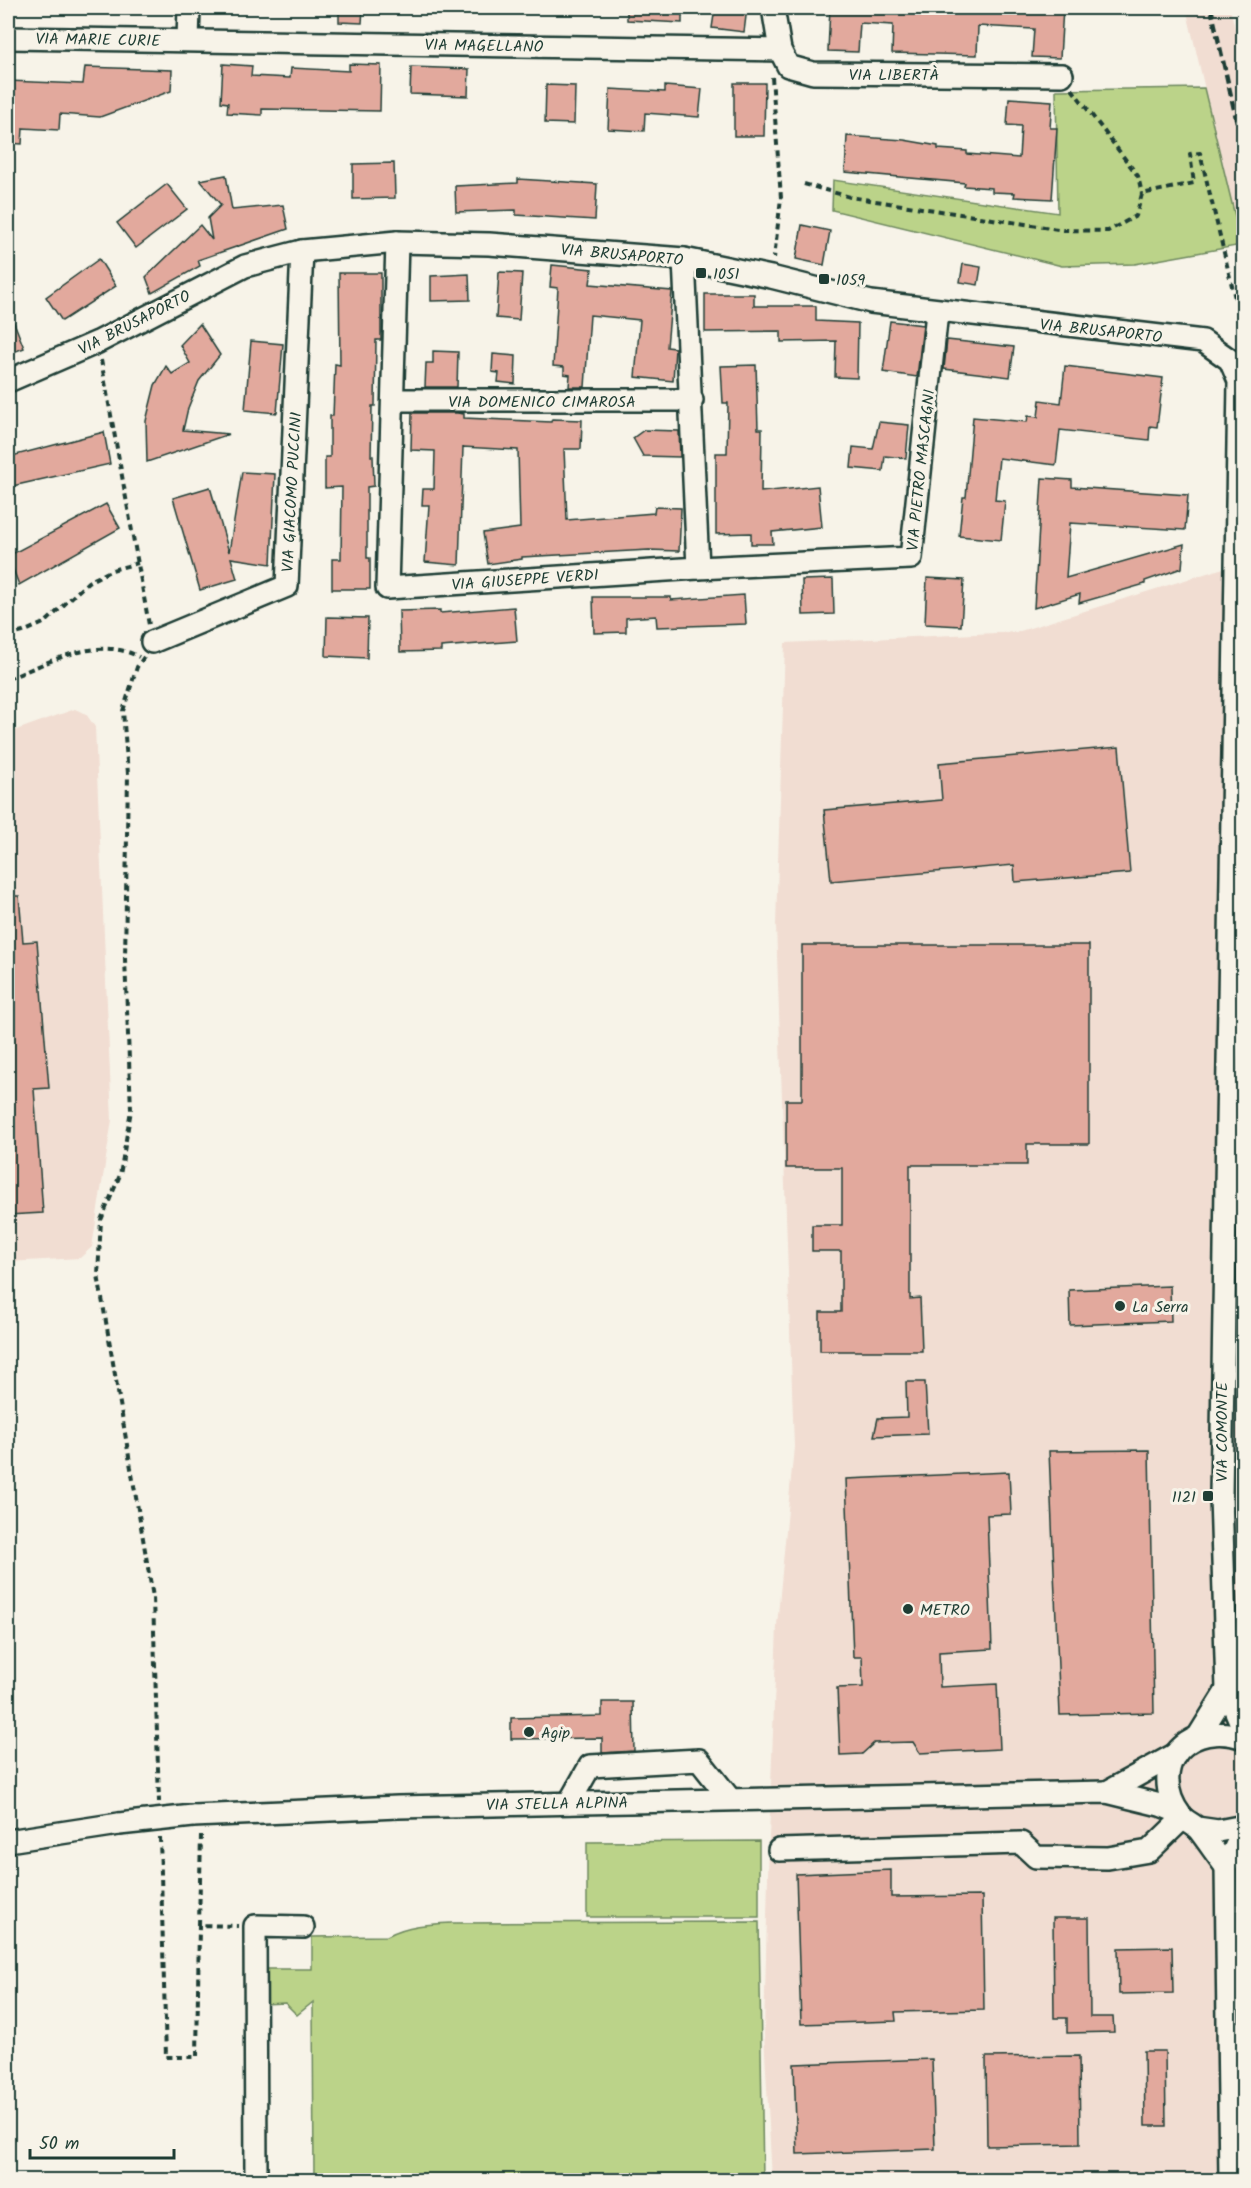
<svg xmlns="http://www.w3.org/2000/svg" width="1251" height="2188" font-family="Kalam,sans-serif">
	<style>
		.built { fill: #f1ddd2 }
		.green { fill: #bbd389; stroke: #6d885e; stroke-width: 1.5 }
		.building { fill: #e2a99d; stroke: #1f3d34; stroke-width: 1.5 }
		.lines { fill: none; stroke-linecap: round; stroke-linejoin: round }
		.minor-casing { stroke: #1f3d34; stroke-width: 26 }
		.path { stroke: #1f3d34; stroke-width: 4; stroke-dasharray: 6 4.5; stroke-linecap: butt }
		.minor { stroke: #f7f3e8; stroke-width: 21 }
		.rail { stroke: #1f3d34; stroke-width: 4.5; stroke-dasharray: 9 4.5; stroke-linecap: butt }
		.minor-bridge-casing { stroke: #1f3d34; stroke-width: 26; stroke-linecap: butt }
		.minor-bridge { stroke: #f7f3e8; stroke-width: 21 }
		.poi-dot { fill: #1f3d34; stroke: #f7f3e8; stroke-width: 2 }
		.labels { text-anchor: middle; stroke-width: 6; stroke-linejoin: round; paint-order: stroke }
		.street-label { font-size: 16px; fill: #1f3d34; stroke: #f7f3e8 }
		.poi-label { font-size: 16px; fill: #1f3d34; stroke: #f7f3e8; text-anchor: start }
	</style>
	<rect width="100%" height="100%" fill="#f7f3e8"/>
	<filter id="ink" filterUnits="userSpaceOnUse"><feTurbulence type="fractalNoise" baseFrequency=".0167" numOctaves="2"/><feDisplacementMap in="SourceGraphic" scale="12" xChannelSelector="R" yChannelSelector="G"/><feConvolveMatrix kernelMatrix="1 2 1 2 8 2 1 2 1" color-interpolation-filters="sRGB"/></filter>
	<g filter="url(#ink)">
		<g class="built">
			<path d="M1186 8H1230L1244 66 1243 252Z"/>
			<path d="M1243 562V2180H772L764 2033 769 1838 777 1625 794 1447 776 925 785 643 1017 632Z"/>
			<path d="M75 709 86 714 95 727 112 1120 92 1247 80 1258 8 1262V733Z"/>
		</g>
		<g class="green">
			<path d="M1204 88 1242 245 1135 264 1062 266 832 210 833 180 1058 213 1056 90Z"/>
			<path d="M759 1841V1917H587V1842Z"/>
			<path d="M759 1922 763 2180H314L313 2002 297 2015 285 2003 264 2004V1969H312V1937L387 1936C407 1925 429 1924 452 1923Z"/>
		</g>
		<g class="building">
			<path d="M339 8H363L362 23 339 22Z"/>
			<path d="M627 8H682V23L627 20Z"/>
			<path d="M715 8H747L744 32 712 28Z"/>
			<path d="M830 8H1063L1060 58 1032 57 1034 29 978 26 977 55 892 53 893 25 860 23 858 52 828 51Z"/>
			<path d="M223 64 252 66 251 76 290 78 291 68 349 71V64L381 65 380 111 262 109V115L227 113 228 103 221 102Z"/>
			<path d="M85 67 172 70 171 91 100 117 60 114 59 130 23 128 22 144 8 143V81L83 84Z"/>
			<path d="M411 67 469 69 468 96 410 94Z"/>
			<path d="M734 83H765L764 136H734Z"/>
			<path d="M546 85 575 86 574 124 545 123Z"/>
			<path d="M665 86 702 89 699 117 645 113 644 131 608 129 610 89 665 92Z"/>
			<path d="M1009 98 1052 101 1050 128H1057L1052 199 1014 197 1015 193 992 192V188L964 186 965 183 845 172 847 136 904 140 938 146V149L967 151V154L1019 158 1021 126 1007 125Z"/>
			<path d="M394 163 395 198 353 199V164Z"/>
			<path d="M226 175 232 210 283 205 288 229 198 260 200 266 152 293 146 277 200 225 212 240 208 218 221 205 200 180Z"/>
			<path d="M518 179 597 184 595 220 516 215V210L456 212 455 186 518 183Z"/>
			<path d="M167 184 187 209 136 248 117 223Z"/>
			<path d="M802 225 830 231 824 265 796 259Z"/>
			<path d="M99 259 116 286 62 321 46 297Z"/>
			<path d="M963 264 981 267 978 285 960 282Z"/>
			<path d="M552 265 592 269 590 284 672 291 667 347 675 348 673 381 635 377 640 320 590 315 585 387H569L570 375 564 374V367L553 366 558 288 550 287Z"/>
			<path d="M499 272 522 273 519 320 496 318Z"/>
			<path d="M339 273H381V340H376L375 406H372L371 456H373L374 486 367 487V558H370V589H332V559H341L342 487 325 488V457H330V416H333L335 364 340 365Z"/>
			<path d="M469 274 470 300 431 301V276Z"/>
			<path d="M705 294H754V306H816V321L858 323 857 378 835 377 836 341 781 342V331L705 332Z"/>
			<path d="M8 307 24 348 8 354Z"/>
			<path d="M890 321 923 325 917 377 883 372Z"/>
			<path d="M200 324 220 355 199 381 188 408 183 430 229 434 147 462 146 421 155 385 166 366 172 374 190 363 180 345Z"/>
			<path d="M947 340 1014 347 1010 377 944 369Z"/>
			<path d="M251 341 283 344 277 413 245 410Z"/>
			<path d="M433 351 458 352 457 387H425L426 363H433Z"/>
			<path d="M493 354 516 356 515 384 498 382 499 373 492 372Z"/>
			<path d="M756 365 758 429H762L761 492 818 486 822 527 772 532 773 544H751V533L716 534V453H727L728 403H723L721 366Z"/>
			<path d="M1065 366 1163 378 1157 427 1150 426 1149 440 1060 430 1056 465 999 458 995 500 1005 501 1001 540 959 536 963 497H966L973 417 1027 422 1028 416 1038 417 1040 400 1061 403Z"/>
			<path d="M412 413H457L464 414V418L551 422 552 419 582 420 581 449H564L567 520 654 513 655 507 681 508 679 551 649 550 522 557V559L488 564 483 533 520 528 518 450 463 447 459 565 425 562 429 505H422L423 489H434L435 451 411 450Z"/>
			<path d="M879 422 909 425 906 458 885 456 883 471 851 468 853 447 873 449Z"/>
			<path d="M644 430 679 431 680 457 643 456 633 438Z"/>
			<path d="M104 432 110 464 8 487V457Z"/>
			<path d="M242 472 275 474 271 564 231 558 237 579 200 590 173 498 210 487 229 552Z"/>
			<path d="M1042 478 1072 480V487L1188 495 1185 530 1070 523 1066 578 1184 544 1182 568 1145 581V584L1079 603 1080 594 1034 608Z"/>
			<path d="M106 504 120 528 19 585 8 556Z"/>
			<path d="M927 578 964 580 961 626 925 624Z"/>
			<path d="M833 579 834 614 803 615 802 580Z"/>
			<path d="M744 595 746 624 657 627 656 616 626 618V632L594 633 593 597H671V600Z"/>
			<path d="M514 607 517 641 441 647V651L400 652 399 611 440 610V613Z"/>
			<path d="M327 617 368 618 367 658 326 656Z"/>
			<path d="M1119 747 1130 873 1015 882 1014 865 831 881 824 810 942 800 939 763Z"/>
			<path d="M8 896H19L23 942 37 941 49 1088 34 1089 43 1213 8 1215Z"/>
			<path d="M802 945H1089V1144H1027V1165H910V1299L920 1298 922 1351H820V1312H841V1251H812V1225H842V1168H786V1100H802Z"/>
			<path d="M1170 1286 1171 1321 1070 1325 1069 1290Z"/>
			<path d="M906 1382H925L928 1434 874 1436 878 1418 907 1417Z"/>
			<path d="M1149 1450 1154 1713 1060 1715 1049 1451Z"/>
			<path d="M1009 1472 1011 1514 987 1515 992 1649 939 1652 940 1687 997 1684 1000 1749 920 1753 913 1742 874 1743 862 1754 840 1755 837 1688 863 1687 862 1657H853L846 1479Z"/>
			<path d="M602 1702H633L634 1751 602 1753V1738L511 1739V1718L602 1716Z"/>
			<path d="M891 1870V1897L982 1896 984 2010 895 2012 896 2021 801 2024 796 1874Z"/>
			<path d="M1053 1918H1089L1090 2017H1113L1114 2032 1067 2033V2018H1054Z"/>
			<path d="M1172 1947 1173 1993 1119 1994 1118 1948Z"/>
			<path d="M1144 2051H1165L1166 2126H1145Z"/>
			<path d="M1079 2056 1080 2144 987 2146 986 2057Z"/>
			<path d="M932 2059 935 2149 797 2154 794 2064Z"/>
		</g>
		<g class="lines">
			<defs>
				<g id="minor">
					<path d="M773 8 780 50 788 66 813 73 1062 75"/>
					<path d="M8 38 780 50"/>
					<path d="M188 40 189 8"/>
					<path d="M397 242 387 588 698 568 684 259"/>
					<path d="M8 381 98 342 245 266 302 251 397 242 489 244 684 259 771 277 871 302 1203 341 1230 360 1239 381 1221 1496 1227 1690 1244 1731"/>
					<path d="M393 400H692"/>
					<path d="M698 568 911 558 937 312"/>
					<path d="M152 642 287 586 302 251"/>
					<path d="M1199 1735 1227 1690"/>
					<path d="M1107 1792 1176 1754"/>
					<path d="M569 1803 590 1766 699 1760 730 1799"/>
					<path d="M193 1816 398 1807 1107 1792 1160 1805 1178 1812"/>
					<path d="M1197 1828 1218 1831 1244 1826"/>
					<path d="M8 1841 119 1824"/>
					<path d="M779 1850 1021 1843 1036 1857 1108 1858 1149 1851 1183 1818"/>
					<path d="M1226 1867C1217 1855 1208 1842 1199 1830 1194 1824 1186 1822 1181 1816 1164 1794 1161 1761 1187 1743 1203 1732 1225 1731 1244 1738"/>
					<path d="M256 2180 255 1926 303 1927"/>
					<path d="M1230 2180 1226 1867 1244 1829"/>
				</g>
			</defs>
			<use href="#minor" class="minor-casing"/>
			<g class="path">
				<path d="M772 77 781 198 774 258"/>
				<path d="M1072 89 1138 176 1142 194"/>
				<path d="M804 184 850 197 1064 230 1108 231 1136 216 1142 194 1194 183 1190 154 1200 153 1239 315V344"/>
				<path d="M101 360 149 625"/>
				<path d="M8 636 23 632 46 622 88 582 112 570 138 563"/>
				<path d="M144 657 137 667 123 711 128 774 125 959 131 1110 120 1175 101 1220 98 1275 153 1597 159 1802"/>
				<path d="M8 679C45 664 98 634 139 657"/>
				<path d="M160 1837 166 2057H197L199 1925 238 1926"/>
				<path d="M199 1925 201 1835H204"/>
			</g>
			<use href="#minor" class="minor"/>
			<path class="rail" d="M1211 8 1244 153"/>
			<defs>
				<path id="minor-bridge" d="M119 1824 193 1816"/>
			</defs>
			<use href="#minor-bridge" class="minor-bridge-casing"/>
			<use href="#minor-bridge" class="minor-bridge"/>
		</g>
	</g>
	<g class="poi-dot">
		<rect x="695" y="267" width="12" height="12" rx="3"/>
		<rect x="818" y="273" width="12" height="12" rx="3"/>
		<circle cx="1120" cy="1306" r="6"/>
		<rect x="1202" y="1490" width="12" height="12" rx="3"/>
		<circle cx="908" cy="1609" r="6"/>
		<circle cx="529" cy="1732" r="6"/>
	</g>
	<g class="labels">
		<g class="street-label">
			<text transform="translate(98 39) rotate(1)" y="6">VIA MARIE CURIE</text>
			<text transform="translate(484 45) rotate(1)" y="6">VIA MAGELLANO</text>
			<text x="894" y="80">VIA LIBERTÀ</text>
			<text transform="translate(622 254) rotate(5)" y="6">VIA BRUSAPORTO</text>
			<text transform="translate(134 322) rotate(-27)" y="6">VIA BRUSAPORTO</text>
			<text transform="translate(1101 330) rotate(6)" y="6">VIA BRUSAPORTO</text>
			<text x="542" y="407">VIA DOMENICO CIMAROSA</text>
			<text transform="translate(920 470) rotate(-84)" y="6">VIA PIETRO MASCAGNI</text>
			<text transform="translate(291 492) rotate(-87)" y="6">VIA GIACOMO PUCCINI</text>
			<text transform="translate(525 579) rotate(-4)" y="6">VIA GIUSEPPE VERDI</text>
			<text transform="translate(1221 1432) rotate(-90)" y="6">VIA COMONTE</text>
			<text transform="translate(557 1803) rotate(-1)" y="6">VIA STELLA ALPINA</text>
		</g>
		<g class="poi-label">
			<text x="713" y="279">1051</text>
			<text x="836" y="285">1059</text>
			<text x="1132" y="1312">La Serra</text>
			<text x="1196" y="1502" text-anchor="end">1121</text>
			<text x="920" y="1615">METRO</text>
			<text x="541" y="1738">Agip</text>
		</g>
	</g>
	<rect width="1251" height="2188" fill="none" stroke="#f7f3e8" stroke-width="30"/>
	<rect x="15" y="15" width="1221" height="2158" fill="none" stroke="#1f3d34" stroke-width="2" filter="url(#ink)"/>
	<path d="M30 2149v9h144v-9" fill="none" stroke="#1f3d34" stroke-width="3"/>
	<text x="39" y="2149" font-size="18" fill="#1f3d34" stroke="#f7f3e8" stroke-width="4.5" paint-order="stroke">50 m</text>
</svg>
